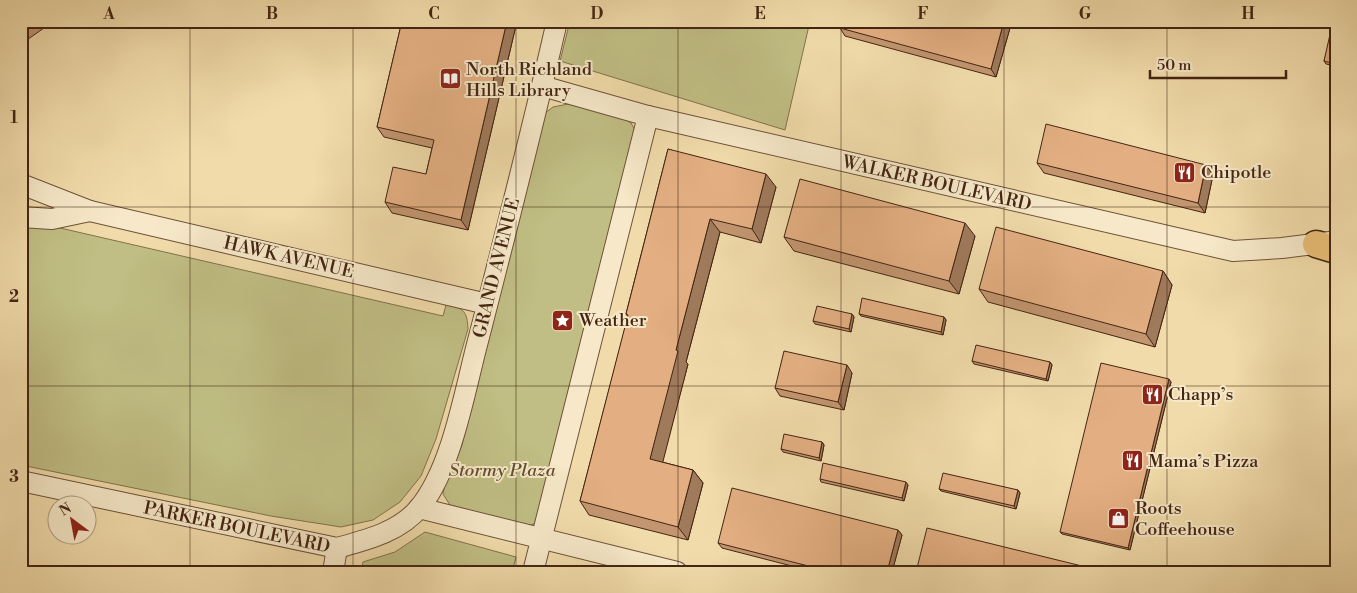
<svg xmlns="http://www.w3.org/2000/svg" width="1357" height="593" font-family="'Libre Bodoni',serif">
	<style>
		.green { fill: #c0be84; stroke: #82724c }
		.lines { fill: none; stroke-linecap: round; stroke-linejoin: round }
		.minor-casing { stroke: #6e523a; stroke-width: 22 }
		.major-casing { stroke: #432514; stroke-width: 29 }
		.minor { stroke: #f6e8c8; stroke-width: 20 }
		.major { stroke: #e8be75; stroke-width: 26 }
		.wall { fill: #c39670; stroke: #432514 }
		.shaded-wall { fill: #9f7a5b; stroke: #432514 }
		.building { fill: #e3af82; stroke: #432514 }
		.grid { fill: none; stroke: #432514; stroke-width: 1; stroke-opacity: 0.55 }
		.labels { text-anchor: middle; stroke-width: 4; stroke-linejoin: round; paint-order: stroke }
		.poi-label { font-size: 18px; fill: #432514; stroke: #f6e8c8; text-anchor: start }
		.street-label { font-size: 18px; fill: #432514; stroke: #f6e8c8 }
		.park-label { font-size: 18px; font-style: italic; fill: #624b30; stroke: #f6e8c8 }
		.neatline { fill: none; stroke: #432514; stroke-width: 2 }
		.grid-label { font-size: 16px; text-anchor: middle; font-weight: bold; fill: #432514 }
	</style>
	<rect width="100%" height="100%" fill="#f1dbaa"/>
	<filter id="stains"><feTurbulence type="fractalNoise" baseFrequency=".004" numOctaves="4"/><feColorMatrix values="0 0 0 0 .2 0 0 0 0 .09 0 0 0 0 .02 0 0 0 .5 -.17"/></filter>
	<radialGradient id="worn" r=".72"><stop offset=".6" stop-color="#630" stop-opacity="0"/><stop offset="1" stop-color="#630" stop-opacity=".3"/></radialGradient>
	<g class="green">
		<path d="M570 21H810L785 130 560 61Z"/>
		<path d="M568 104 624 118 631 123 635 130 539 520 534 524 526 526 450 505 443 494 445 483 448 479 462 445 545 113 553 107Z"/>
		<path d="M21 219 443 316 446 305C464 308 467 311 468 329L436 439 421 476 400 502 373 520 341 527 271 516 21 465Z"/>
		<path d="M425 532 516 557 512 572H361L363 562 395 552Z"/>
	</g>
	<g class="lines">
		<defs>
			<g id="minor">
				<path d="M542 86 648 116 1233 251 1282 248 1330 242"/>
				<path d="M21 184 90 211 487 304"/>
				<path d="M21 217 52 219 90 211"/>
				<path d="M21 481 337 548C366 540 400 532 420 507 453 466 465 388 479 337 506 232 533 127 557 21"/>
				<path d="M419 508 677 572"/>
				<path d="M333 572 337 548"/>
				<path d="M533 572 648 116"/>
			</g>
			<path id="major" d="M1316 244 1336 250"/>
		</defs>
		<use href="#minor" class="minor-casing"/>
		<use href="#major" class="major-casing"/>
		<use href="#minor" class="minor"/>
		<use href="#major" class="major"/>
	</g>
	<g class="wall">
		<path d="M21 21H54L21 44Z"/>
		<path d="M402 21H517L468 230 392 213 385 202 426 174 432 148 384 137 377 127Z"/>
		<path d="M1012 21 996 77 845 36 840 28Z"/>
		<path d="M1336 21V66L1326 64 1324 61Z"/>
		<path d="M668 149 776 187 761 243 720 232 686 362 688 364 662 462 693 470 703 483 688 540 589 515 580 501 628 317 626 314Z"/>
		<path d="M1037 163 1206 165 1213 175 1205 213 1044 173Z"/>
		<path d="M975 236 959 294 794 251 784 237Z"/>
		<path d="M1163 271 1172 285 1155 347 988 302 979 289Z"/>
		<path d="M852 314 854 317 851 332 815 324 813 321Z"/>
		<path d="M859 314 944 317 946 320 943 335 861 316Z"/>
		<path d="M972 361 1050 362 1052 365 1048 381 974 364Z"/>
		<path d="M852 373 844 410 780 396 775 388Z"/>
		<path d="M1171 382 1130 550 1062 534 1060 532Z"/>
		<path d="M822 442 824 445 821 461 783 452 781 449Z"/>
		<path d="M820 479 908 485 904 501 821 482Z"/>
		<path d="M939 489 1018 490 1020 493 1016 509 941 491Z"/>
		<path d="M898 530 902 535 892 572H815L722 548 718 543Z"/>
	</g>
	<g class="shaded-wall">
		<path d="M507 21H517L468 230 461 220Z"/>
		<path d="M1004 21H1012L996 77 991 69Z"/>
		<path d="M1206 165 1213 175 1205 213 1198 203Z"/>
		<path d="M766 174 776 187 761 243 752 229Z"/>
		<path d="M710 219 720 232 686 362 688 364 660 473 650 459 676 350Z"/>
		<path d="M965 223 975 236 959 294 949 281Z"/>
		<path d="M1163 271 1172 285 1155 347 1146 334Z"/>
		<path d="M852 314 854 317 851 332 849 329Z"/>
		<path d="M944 317 946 320 943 335 941 332Z"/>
		<path d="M1050 362 1052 365 1048 381 1046 379Z"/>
		<path d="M847 365 852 373 844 410 838 402Z"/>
		<path d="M1169 379 1171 382 1130 550 1128 548Z"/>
		<path d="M822 442 824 445 821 461 819 458Z"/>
		<path d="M693 470 703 483 688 540 678 527Z"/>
		<path d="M906 482 908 485 904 501 902 498Z"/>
		<path d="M1018 490 1020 493 1016 509 1014 506Z"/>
		<path d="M898 530 902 535 892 572H887Z"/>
	</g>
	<g class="building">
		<path d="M21 21H32L21 29Z"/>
		<path d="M402 21H507L461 220 385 202 393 167 426 174 434 140 377 127Z"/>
		<path d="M841 21H1004L991 69 840 28Z"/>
		<path d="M1333 21H1336V64L1324 61Z"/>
		<path d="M1046 124 1206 165 1198 203 1037 163Z"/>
		<path d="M668 149 766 174 752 229 710 219 676 350 678 351 650 459 693 470 678 527 580 501 628 315 626 314Z"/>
		<path d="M800 179 965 223 949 281 784 237Z"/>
		<path d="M996 227 1163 271 1146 334 979 289Z"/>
		<path d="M862 298 944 317 941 332 859 314Z"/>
		<path d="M817 306 852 314 849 329 813 321Z"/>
		<path d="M976 345 1050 362 1046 379 972 361Z"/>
		<path d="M784 351 847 365 838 402 775 388Z"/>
		<path d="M1101 363 1169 379 1128 548 1060 532Z"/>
		<path d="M784 434 822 442 819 458 781 449Z"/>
		<path d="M823 463 906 482 902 498 820 479Z"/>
		<path d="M943 473 1018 490 1014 506 939 489Z"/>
		<path d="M732 488 898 530 887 572H832L718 543Z"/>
		<path d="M927 528 1094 569V572H916Z"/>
	</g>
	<path class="grid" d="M190 21V572M353 21V572M516 21V572M678 21V572M841 21V572M1004 21V572M1167 21V572M21 207H1336M21 386H1336"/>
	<defs>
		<symbol id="library-square" viewBox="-11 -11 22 22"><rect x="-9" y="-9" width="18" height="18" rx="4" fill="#8f2418" stroke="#f6e8c8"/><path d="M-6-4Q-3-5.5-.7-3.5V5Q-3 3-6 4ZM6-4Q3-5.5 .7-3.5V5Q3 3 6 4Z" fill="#fff"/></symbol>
		<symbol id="restaurant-square" viewBox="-11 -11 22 22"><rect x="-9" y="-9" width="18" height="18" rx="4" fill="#8f2418" stroke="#f6e8c8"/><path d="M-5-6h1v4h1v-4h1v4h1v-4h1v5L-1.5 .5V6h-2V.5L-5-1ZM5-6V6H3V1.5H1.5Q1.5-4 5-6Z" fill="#fff"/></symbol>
		<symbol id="sight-square" viewBox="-11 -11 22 22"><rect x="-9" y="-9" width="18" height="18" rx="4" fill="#8f2418" stroke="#f6e8c8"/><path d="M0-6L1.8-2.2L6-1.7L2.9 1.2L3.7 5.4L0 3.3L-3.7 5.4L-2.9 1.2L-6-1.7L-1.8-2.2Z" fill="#fff"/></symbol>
		<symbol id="shop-square" viewBox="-11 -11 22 22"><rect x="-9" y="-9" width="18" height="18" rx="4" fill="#8f2418" stroke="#f6e8c8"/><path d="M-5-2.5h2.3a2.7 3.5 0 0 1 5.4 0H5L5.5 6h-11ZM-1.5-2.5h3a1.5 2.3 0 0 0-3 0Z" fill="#fff"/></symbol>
	</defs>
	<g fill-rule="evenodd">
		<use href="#library-square" x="438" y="66" width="25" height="25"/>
		<use href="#restaurant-square" x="1172" y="160" width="25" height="25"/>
		<use href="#sight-square" x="550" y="308" width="25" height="25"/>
		<use href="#restaurant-square" x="1140" y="382" width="25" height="25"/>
		<use href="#restaurant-square" x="1120" y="448" width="25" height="25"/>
		<use href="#shop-square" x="1106" y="506" width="25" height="25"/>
	</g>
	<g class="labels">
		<g class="poi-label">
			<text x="466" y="75">North Richland<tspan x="466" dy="21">Hills Library</tspan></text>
			<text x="1201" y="178">Chipotle</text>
			<text x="579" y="326">Weather</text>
			<text x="1168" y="400">Chapp’s</text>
			<text x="1148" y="467">Mama’s Pizza</text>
			<text x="1135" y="514">Roots<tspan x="1135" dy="21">Coffeehouse</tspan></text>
		</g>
		<g class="street-label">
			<text transform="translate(937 183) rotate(13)" y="6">WALKER BOULEVARD</text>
			<text transform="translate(289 257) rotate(13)" y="6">HAWK AVENUE</text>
			<text transform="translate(496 268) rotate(-76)" y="6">GRAND AVENUE</text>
			<text transform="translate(237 527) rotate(12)" y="6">PARKER BOULEVARD</text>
		</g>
		<g class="park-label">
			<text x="502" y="476">Stormy Plaza</text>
		</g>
	</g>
	<rect width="1357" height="593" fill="none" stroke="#f1dbaa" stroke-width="55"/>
	<g transform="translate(72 520) rotate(328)"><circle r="24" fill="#f6e8c8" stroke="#ae9a80"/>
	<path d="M0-4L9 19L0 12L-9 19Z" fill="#8f2418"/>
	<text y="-8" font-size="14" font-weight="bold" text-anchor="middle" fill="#432514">N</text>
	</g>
	<path d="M1150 70v8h136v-8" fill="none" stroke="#432514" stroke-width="2.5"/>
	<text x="1157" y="70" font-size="15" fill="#432514" stroke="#f6e8c8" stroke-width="4" paint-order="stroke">50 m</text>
	<rect x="28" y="28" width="1302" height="538" class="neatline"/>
	<g class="grid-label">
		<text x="109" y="19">A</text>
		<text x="272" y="19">B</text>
		<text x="434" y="19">C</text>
		<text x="597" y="19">D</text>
		<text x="760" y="19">E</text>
		<text x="923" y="19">F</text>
		<text x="1085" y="19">G</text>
		<text x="1248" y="19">H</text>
		<text x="14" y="123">1</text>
		<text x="14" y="302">2</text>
		<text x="14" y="482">3</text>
	</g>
	<rect width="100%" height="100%" filter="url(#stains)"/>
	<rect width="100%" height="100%" fill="url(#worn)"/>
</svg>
